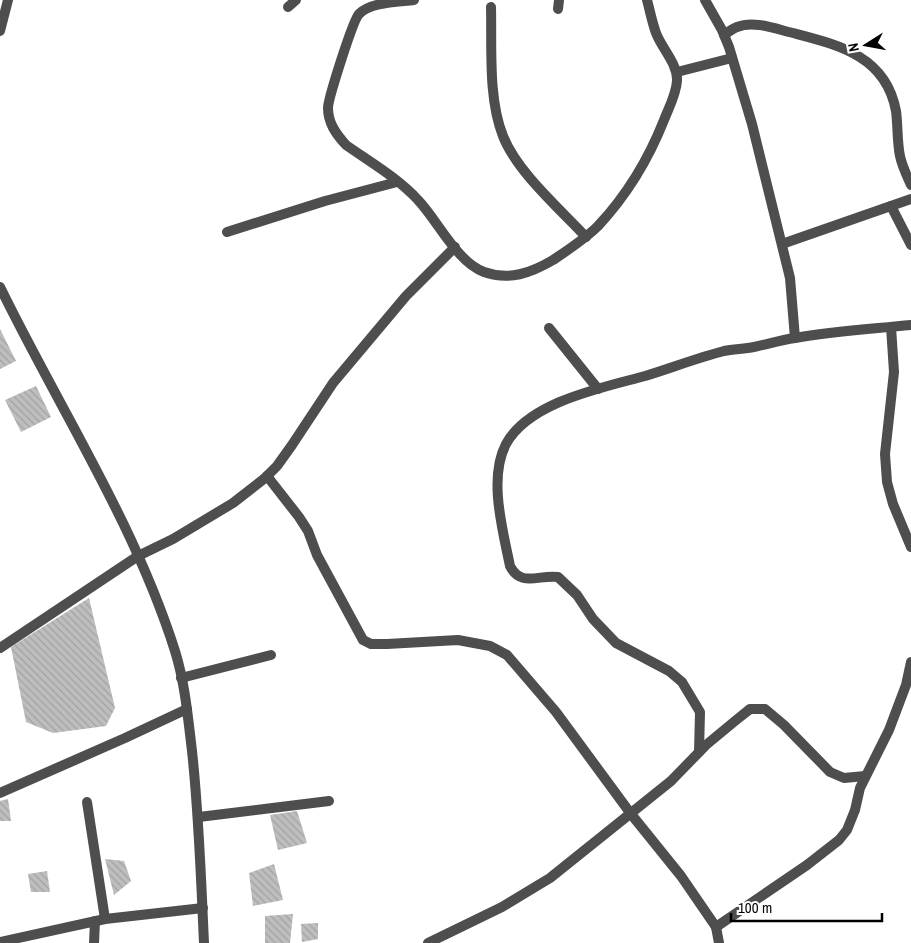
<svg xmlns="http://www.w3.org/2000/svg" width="911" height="943" font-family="'Archivo Narrow',sans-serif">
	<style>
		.building { fill: url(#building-back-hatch) }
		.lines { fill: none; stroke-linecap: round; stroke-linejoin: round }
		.street { stroke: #4e4e4e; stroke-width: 10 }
	</style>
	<defs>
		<pattern id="building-back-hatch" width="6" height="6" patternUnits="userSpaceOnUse" patternTransform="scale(1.25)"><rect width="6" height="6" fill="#bebebe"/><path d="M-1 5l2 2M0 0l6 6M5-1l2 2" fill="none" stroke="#a2a2a2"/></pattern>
	</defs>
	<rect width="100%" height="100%" fill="#fff"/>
	<g class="building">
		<path d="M0 329 16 361 0 369Z"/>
		<path d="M36 386 51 417 21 432 5 400Z"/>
		<path d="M89 598 115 708 106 726 53 733 26 722 11 647Z"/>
		<path d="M8 799 11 821H0V801Z"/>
		<path d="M297 811 307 843 278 850 270 815Z"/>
		<path d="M105 859 124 861 131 881 114 895Z"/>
		<path d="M274 864 283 900 253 906 249 873Z"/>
		<path d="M47 871 50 892H31L28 874Z"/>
		<path d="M293 914 290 943H265V916Z"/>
		<path d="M318 923V939L302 942 301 924Z"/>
	</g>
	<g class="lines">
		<g class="street">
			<path d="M414 0C399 2 370 2 359 14 353 20 328 99 328 108 328 123 336 134 346 145 370 162 398 178 418 200 438 221 457 262 484 272 509 281 531 273 553 260 568 250 585 239 598 226 626 196 649 158 664 120 669 107 676 95 677 81 678 64 662 49 656 33 652 22 650 11 647 0"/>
			<path d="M705 0 722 30 729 47 752 124 790 278 795 338"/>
			<path d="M288 7 296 0"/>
			<path d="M491 7C492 47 488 99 503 136 517 172 560 209 586 237"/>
			<path d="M558 9 559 0"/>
			<path d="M0 31 8 0"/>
			<path d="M724 35C728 32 732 29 737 27 754 20 776 29 793 33 839 45 886 56 896 111 898 126 897 142 900 156 902 166 907 176 911 185"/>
			<path d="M677 72 732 58"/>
			<path d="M891 206 911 245"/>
			<path d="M227 232 325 201 397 182"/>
			<path d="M782 244 911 199"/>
			<path d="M0 287C59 408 134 522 175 651 185 683 188 718 192 751 199 815 201 879 204 943"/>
			<path d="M891 327 894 372 885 454 887 482 893 504 911 547"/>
			<path d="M549 328 598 389"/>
			<path d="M267 476 299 517 308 531 317 555 363 640 371 644H387L458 640 490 646 507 655 556 712 631 814 681 876 716 927 719 943"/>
			<path d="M0 648 138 556 173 539 233 503 265 478 277 466 292 445 333 383 406 296 455 247"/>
			<path d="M181 678 271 655"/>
			<path d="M699 752 700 712 682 682 669 671 616 643 593 619 577 595 558 577C540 574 521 588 510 566 503 531 488 478 506 444 529 402 601 388 645 376 671 368 697 358 724 351 734 349 744 349 754 347 768 344 781 340 795 338 833 331 872 329 911 325"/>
			<path d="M0 793 125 738 187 709"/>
			<path d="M87 802 105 919"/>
			<path d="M199 817 329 801"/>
			<path d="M716 927 807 865 839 840 847 830 855 810 860 788 889 730 906 685 911 662"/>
			<path d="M0 942 105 919 203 908"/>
			<path d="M94 943 95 921"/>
			<path d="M428 943 502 907 550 878 671 781 706 745 735 721 750 709H765L784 725 830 772 844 778 865 776"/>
		</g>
	</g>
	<g transform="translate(866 45) rotate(259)" stroke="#ffffff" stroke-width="4" paint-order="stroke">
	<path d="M0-4L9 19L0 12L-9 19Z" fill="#000000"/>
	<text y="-8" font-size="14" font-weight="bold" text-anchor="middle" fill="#000000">N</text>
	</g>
	<path d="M731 913v8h151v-8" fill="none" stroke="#000000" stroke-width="2.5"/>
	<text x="738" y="913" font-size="15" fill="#000000" stroke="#ffffff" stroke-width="4" paint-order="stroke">100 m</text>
</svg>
